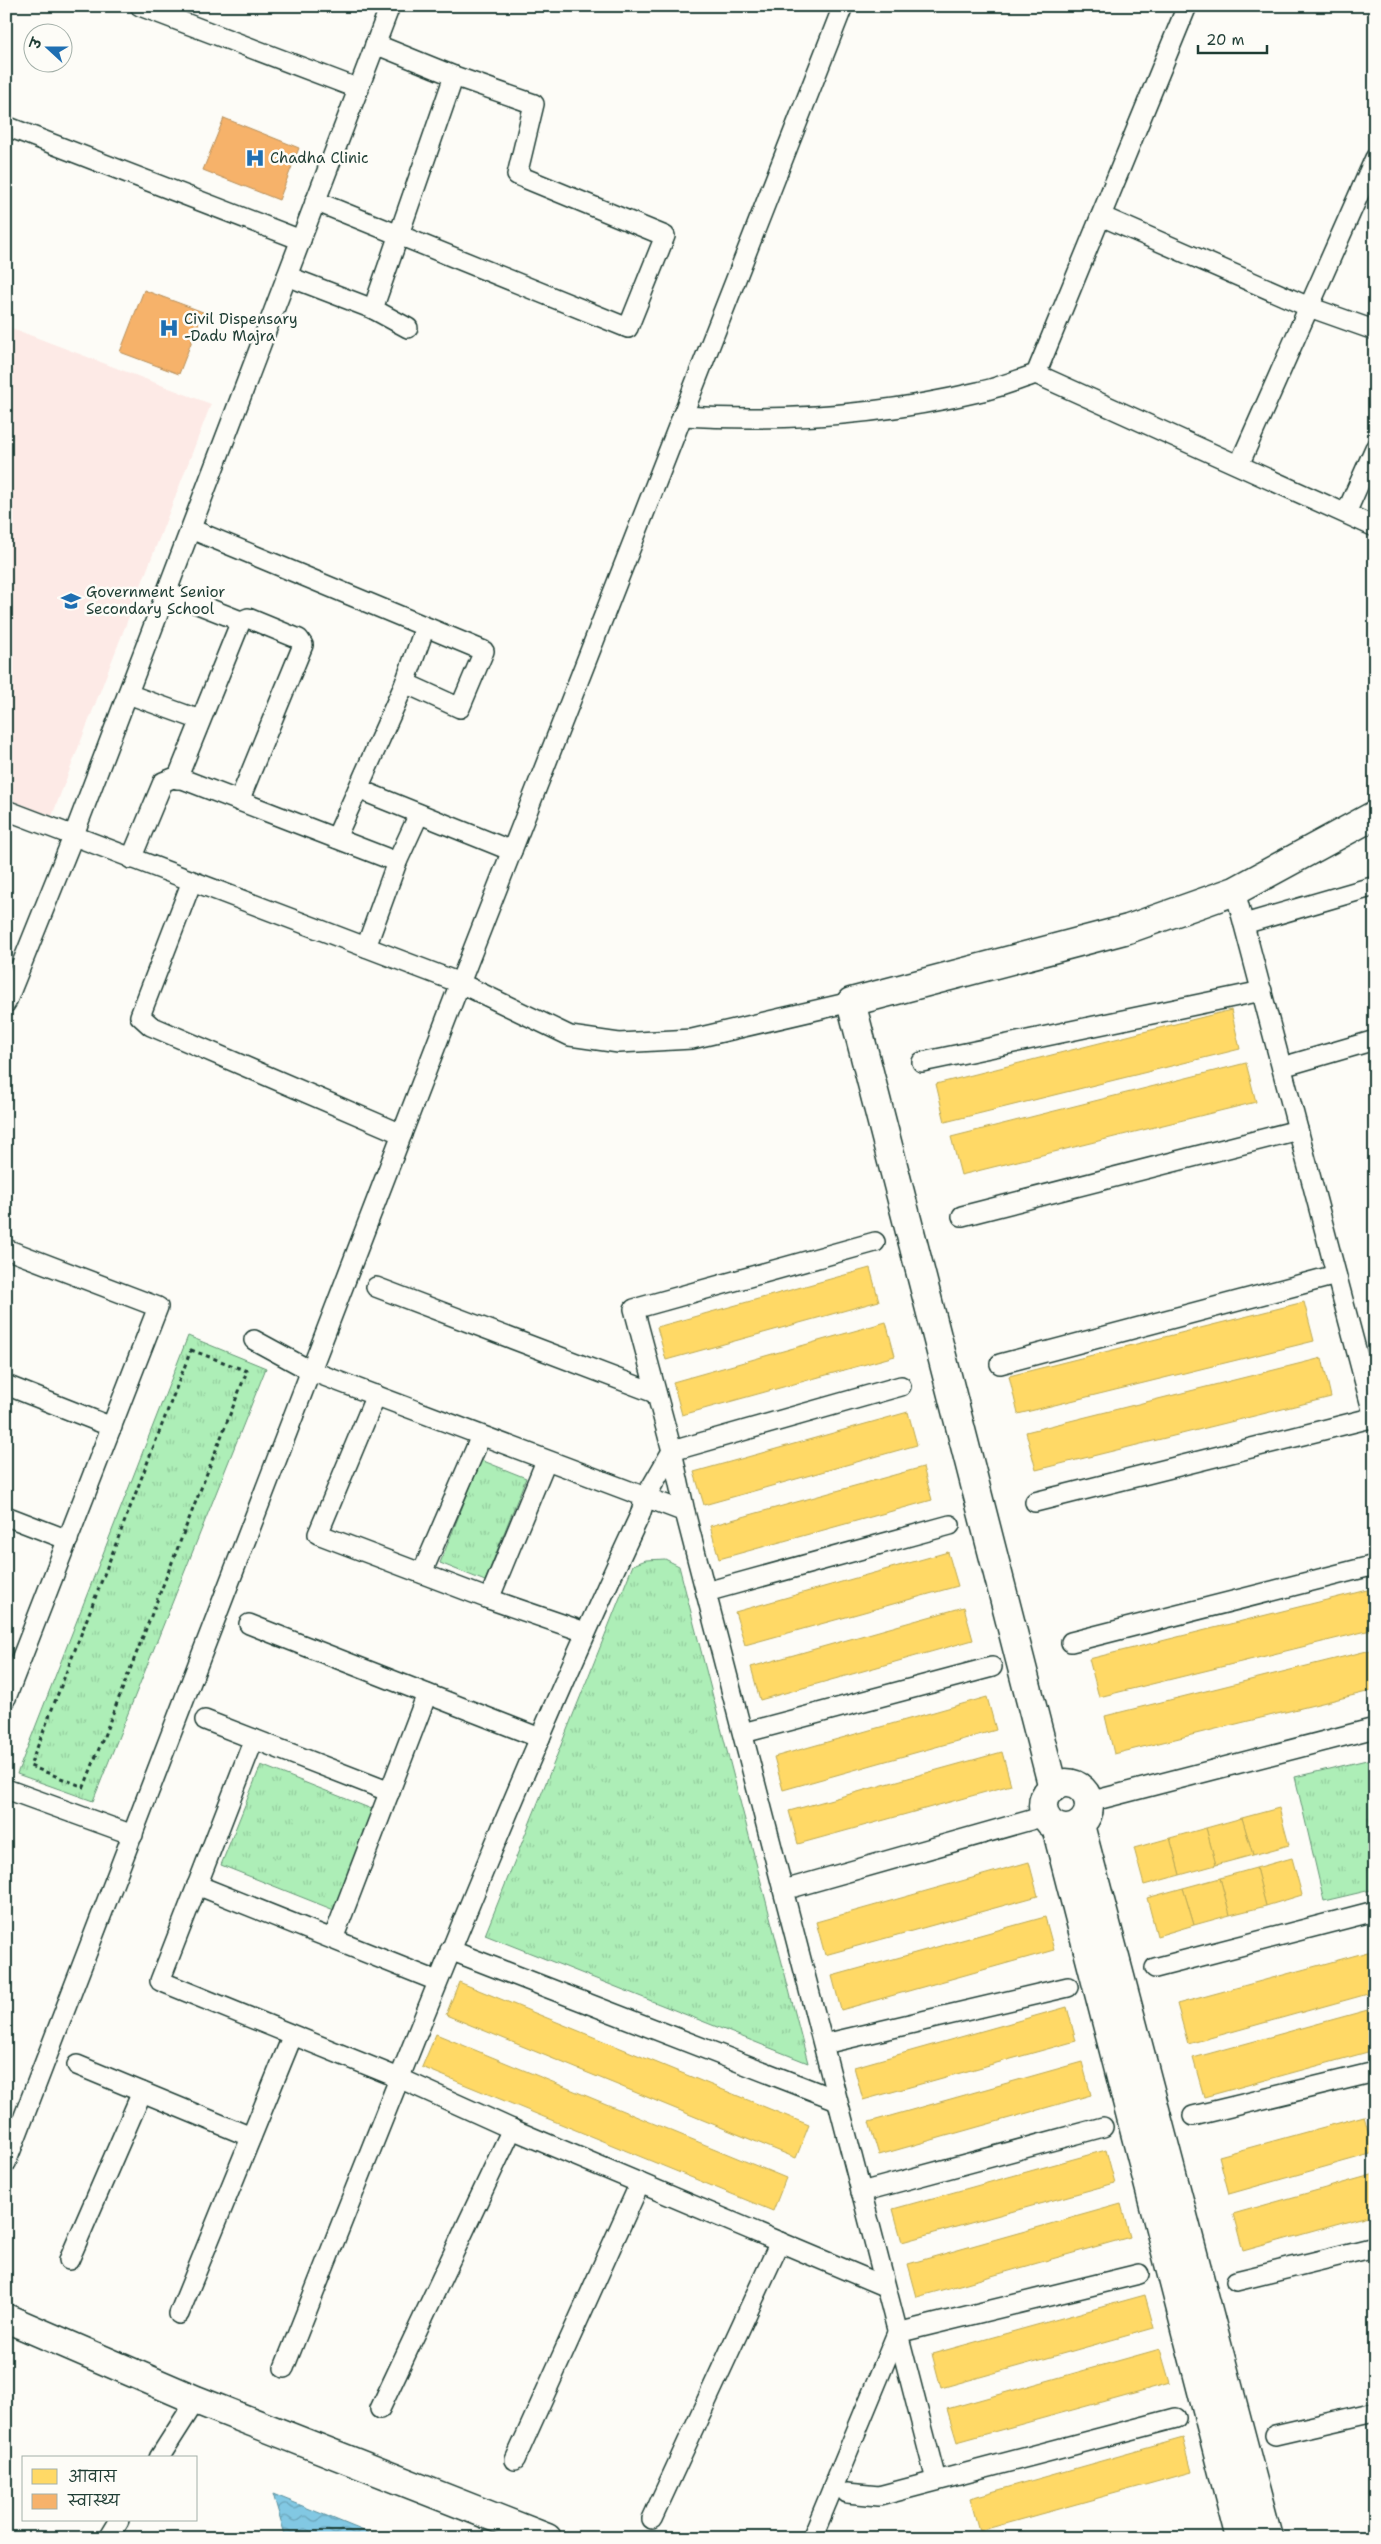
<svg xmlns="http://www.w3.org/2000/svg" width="1381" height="2544" font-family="'Shantell Sans','Playpen Sans Deva',sans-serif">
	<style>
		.built { fill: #fdeae6 }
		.grass { fill: url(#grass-tufts); stroke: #669676 }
		.water { fill: url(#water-waves); stroke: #5a909d }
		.homes { fill: #ffd966; stroke: #bcaa57 }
		.health { fill: #f6b26b; stroke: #b68f5a }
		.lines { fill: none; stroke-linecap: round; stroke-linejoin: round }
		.street-casing { stroke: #1f3d34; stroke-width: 22 }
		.secondary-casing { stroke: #1f3d34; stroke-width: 31 }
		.path { stroke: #1f3d34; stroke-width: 3; stroke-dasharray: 4 4; stroke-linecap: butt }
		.street { stroke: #fdfcf7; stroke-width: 19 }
		.secondary { stroke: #fdfcf7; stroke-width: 28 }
		.labels { text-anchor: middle; stroke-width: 5; stroke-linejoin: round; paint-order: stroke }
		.poi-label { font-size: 15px; fill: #1f3d34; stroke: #fdfcf7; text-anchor: start }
	</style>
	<defs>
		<pattern id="grass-tufts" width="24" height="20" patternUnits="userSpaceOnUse" patternTransform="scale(1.25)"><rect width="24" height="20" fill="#adeeb7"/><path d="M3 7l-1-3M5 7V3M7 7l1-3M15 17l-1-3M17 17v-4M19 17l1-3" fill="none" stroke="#94cd9e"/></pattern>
		<pattern id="water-waves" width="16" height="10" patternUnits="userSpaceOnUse" patternTransform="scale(1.25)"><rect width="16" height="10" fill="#82c8e3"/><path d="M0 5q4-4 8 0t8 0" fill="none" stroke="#6aa4b9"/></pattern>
	</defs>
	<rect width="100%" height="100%" fill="#fdfcf7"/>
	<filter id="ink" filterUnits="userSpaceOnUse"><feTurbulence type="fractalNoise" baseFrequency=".02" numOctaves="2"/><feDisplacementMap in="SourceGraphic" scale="10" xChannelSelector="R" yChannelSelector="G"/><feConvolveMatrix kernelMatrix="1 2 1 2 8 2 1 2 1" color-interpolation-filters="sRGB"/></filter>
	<g filter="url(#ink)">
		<path class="built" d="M6 326 211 404 52 816 6 798Z"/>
		<g class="grass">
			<path d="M188 1336 266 1368 93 1801 17 1774Z"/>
			<path d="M481 1460 526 1478 485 1581 440 1563Z"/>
			<path d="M665 1559 679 1566 808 2063 485 1935 633 1565 646 1560Z"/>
			<path d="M1375 1758V1889L1324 1901 1295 1777Z"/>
			<path d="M261 1765 374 1810 334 1910 221 1865Z"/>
		</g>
		<path class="water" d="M273 2494 381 2538H286Z"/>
		<g class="homes">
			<path d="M1231 1010 1240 1049 945 1122 936 1084Z"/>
			<path d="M1246 1063 1256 1102 961 1175 951 1137Z"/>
			<path d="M870 1268 879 1301 666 1360 657 1327Z"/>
			<path d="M1304 1302 1314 1341 1018 1414 1009 1376Z"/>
			<path d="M886 1322 895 1356 682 1415 673 1382Z"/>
			<path d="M1322 1358 1331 1397 1036 1470 1026 1432Z"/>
			<path d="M908 1412 917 1445 704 1505 694 1472Z"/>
			<path d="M923 1467 932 1500 719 1559 710 1526Z"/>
			<path d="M948 1552 958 1586 745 1645 735 1612Z"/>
			<path d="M1375 1588V1629L1099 1697 1089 1659Z"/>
			<path d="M964 1607 973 1640 760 1700 751 1667Z"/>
			<path d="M1375 1649V1690L1114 1754 1105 1716Z"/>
			<path d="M987 1697 996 1730 783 1790 774 1757Z"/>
			<path d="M1002 1752 1011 1785 798 1844 789 1811Z"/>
			<path d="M1279 1808 1289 1845 1253 1855 1242 1818Z"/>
			<path d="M1242 1818 1253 1855 1216 1865 1206 1828Z"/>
			<path d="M1206 1828 1216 1865 1180 1875 1170 1838Z"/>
			<path d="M1170 1838 1180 1875 1144 1885 1134 1848Z"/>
			<path d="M1292 1858 1302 1895 1266 1906 1256 1868Z"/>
			<path d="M1029 1862 1038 1896 825 1955 816 1922Z"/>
			<path d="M1256 1868 1266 1906 1230 1915 1220 1878Z"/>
			<path d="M1220 1878 1230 1915 1194 1925 1183 1888Z"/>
			<path d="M1183 1888 1194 1925 1157 1936 1147 1898Z"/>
			<path d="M1045 1917 1054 1950 841 2010 832 1976Z"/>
			<path d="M1375 1950V1992L1188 2044 1177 2004Z"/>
			<path d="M459 1982 809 2125 796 2158 446 2015Z"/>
			<path d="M1067 2007 1076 2041 863 2100 854 2067Z"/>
			<path d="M1375 2008V2050L1204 2097 1193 2058Z"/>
			<path d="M436 2034 786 2178 773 2211 422 2067Z"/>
			<path d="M1082 2062 1091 2095 879 2155 869 2122Z"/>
			<path d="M1364 2116 1374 2153 1229 2194 1219 2156Z"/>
			<path d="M1106 2150 1115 2183 902 2242 893 2209Z"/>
			<path d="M1375 2174V2214L1243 2251 1233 2214Z"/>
			<path d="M1121 2204 1130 2237 917 2297 908 2264Z"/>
			<path d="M1145 2295 1154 2328 941 2388 932 2354Z"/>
			<path d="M1160 2349 1170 2383 957 2442 947 2409Z"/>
			<path d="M1183 2438 1192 2472 979 2531 970 2498Z"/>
		</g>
		<g class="health">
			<path d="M224 118 299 148 279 200 203 170Z"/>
			<path d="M144 290 203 312 179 374 120 352Z"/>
		</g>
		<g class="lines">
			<defs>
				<g id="street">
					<path d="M140 6 359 89"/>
					<path d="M6 126 301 240"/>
					<path d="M315 201 628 328 665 236 517 175 534 104 454 76 375 44"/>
					<path d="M1101 216 1309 307 1371 329"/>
					<path d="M287 276 373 309 408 328"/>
					<path d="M373 309 454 76"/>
					<path d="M1036 374 1375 527"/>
					<path d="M682 416C781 422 882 415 978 392 998 388 1017 380 1036 374L1187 6"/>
					<path d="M1239 465 1375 158"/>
					<path d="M1346 513 1375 448"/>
					<path d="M191 529 484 651 460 708 405 683"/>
					<path d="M167 592 241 621"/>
					<path d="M128 694 200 720"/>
					<path d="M177 779 241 621 248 618 299 639 303 645 239 801"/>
					<path d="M358 789 512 851"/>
					<path d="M6 810 460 983 570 1036 619 1043 692 1039 851 1002"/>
					<path d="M336 838 405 683 425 627"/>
					<path d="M131 859 163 782 173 778 185 780 397 862"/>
					<path d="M192 881 140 1016 151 1026 402 1134"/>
					<path d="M1235 891 1375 1421"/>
					<path d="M1244 924 1375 886"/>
					<path d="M366 947 397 862 419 814"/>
					<path d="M6 1003 73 837 390 6"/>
					<path d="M922 1062 1262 991"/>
					<path d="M1282 1067 1375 1040"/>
					<path d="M962 1216 1298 1130"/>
					<path d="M875 1242 634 1309 672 1451 685 1512 936 2480"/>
					<path d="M6 1249 158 1307 6 1698"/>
					<path d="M376 1287 655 1393"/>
					<path d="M254 1340 311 1371 685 1512"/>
					<path d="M1000 1364 1336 1275"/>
					<path d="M6 1385 112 1427"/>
					<path d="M376 1395 318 1534 489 1599 585 1632"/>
					<path d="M1035 1502 1375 1417"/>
					<path d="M6 1516 68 1540"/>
					<path d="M422 1573 481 1436"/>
					<path d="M706 1592 950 1525"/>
					<path d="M489 1599 546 1461"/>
					<path d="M249 1624 540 1738"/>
					<path d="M1071 1642 1375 1565"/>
					<path d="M205 1720 390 1792"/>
					<path d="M743 1733 992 1667"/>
					<path d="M254 1739 160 1981 399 2078 512 2129 884 2286"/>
					<path d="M6 1789 133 1835"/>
					<path d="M1089 1802 1375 1728"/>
					<path d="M197 1885 437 1981"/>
					<path d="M784 1890 1045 1816"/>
					<path d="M333 1939 427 1694"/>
					<path d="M450 1950 837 2100"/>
					<path d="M1155 1968 1375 1911"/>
					<path d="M824 2044 1068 1987"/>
					<path d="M77 2065 251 2137"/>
					<path d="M1193 2116 1375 2072"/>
					<path d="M6 2163 460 983 843 6"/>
					<path d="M861 2192 1103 2127"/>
					<path d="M69 2260 142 2092"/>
					<path d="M1236 2281 1375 2247"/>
					<path d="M179 2314 292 2037"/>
					<path d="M284 2368C398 2082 509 1794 640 1515L646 1496 672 1451 901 1386"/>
					<path d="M380 2409 512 2129"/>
					<path d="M1275 2435 1375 2412"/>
					<path d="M159 2458 196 2400"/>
					<path d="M515 2460 640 2183"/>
					<path d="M847 2493 879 2496 1176 2418"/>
					<path d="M652 2519 780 2242"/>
					<path d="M108 2538 119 2520"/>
					<path d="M812 2538 897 2333 1139 2274"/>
				</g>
				<g id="secondary">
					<circle cx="1066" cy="1806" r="23"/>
					<path d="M1053 1788 851 1002 1128 929 1235 891 1375 815"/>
					<path d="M1080 1825 1268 2538"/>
					<path d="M1056 1827 1240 2538"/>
					<path d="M6 2318 196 2400 547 2538"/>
				</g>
			</defs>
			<use href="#street" class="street-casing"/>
			<use href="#secondary" class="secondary-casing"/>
			<path class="path" d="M191 1350 247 1371 84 1787 30 1766Z"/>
			<use href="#street" class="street"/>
			<use href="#secondary" class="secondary"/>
		</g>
	</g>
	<defs>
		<symbol id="hospital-bare" viewBox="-9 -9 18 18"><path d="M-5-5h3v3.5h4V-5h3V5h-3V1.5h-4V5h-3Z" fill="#1f6fb2" stroke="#fdfcf7" stroke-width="2.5" paint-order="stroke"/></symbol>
		<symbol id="school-bare" viewBox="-9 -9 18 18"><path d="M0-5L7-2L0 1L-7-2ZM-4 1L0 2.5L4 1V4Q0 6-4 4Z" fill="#1f6fb2" stroke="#fdfcf7" stroke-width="2.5" paint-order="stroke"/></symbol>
	</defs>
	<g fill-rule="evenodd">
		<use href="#hospital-bare" x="241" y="144" width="28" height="28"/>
		<use href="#hospital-bare" x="155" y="314" width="28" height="28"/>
		<use href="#school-bare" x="57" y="587" width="28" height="28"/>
	</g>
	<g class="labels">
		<g class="poi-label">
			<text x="270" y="163">Chadha Clinic</text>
			<text x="184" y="324">Civil Dispensary<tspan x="184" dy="17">-Dadu Majra</tspan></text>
			<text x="86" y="597">Government Senior<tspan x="86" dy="17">Secondary School</tspan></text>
		</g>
	</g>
	<rect width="1381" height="2544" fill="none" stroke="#fdfcf7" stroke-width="25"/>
	<rect x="12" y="12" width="1356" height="2519" fill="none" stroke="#1f3d34" stroke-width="2" filter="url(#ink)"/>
	<rect x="22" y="2456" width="175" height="65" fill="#fdfcf7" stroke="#a4b0a9"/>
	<rect x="32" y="2469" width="25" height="15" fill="#ffd966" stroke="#a4b0a9"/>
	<text x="68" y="2482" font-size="15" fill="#1f3d34">आवास</text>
	<rect x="32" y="2494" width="25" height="15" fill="#f6b26b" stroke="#a4b0a9"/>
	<text x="68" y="2506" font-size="15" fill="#1f3d34">स्वास्थ्य</text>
	<g transform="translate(48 48) rotate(291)"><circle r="24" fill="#fdfcf7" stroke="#a4b0a9"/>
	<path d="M0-4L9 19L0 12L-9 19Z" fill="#1f6fb2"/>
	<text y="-8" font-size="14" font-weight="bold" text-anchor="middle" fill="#1f3d34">उ</text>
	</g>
	<path d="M1198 45v8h69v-8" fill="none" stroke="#1f3d34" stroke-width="2.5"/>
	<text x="1206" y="45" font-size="15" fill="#1f3d34" stroke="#fdfcf7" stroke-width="4" paint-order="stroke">20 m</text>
</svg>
